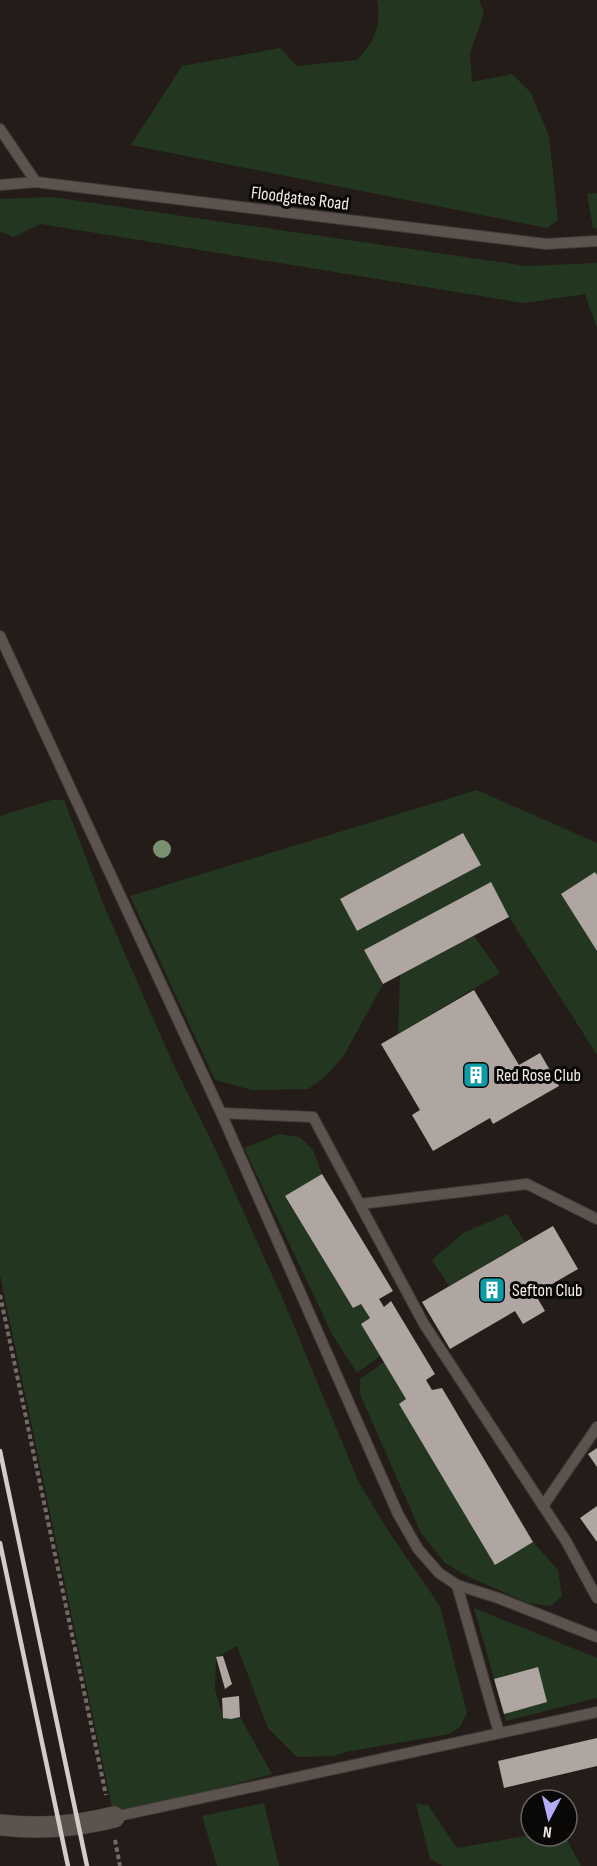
<svg xmlns="http://www.w3.org/2000/svg" width="597" height="1866" font-family="'Sofia Sans Condensed',sans-serif">
	<style>
		.green { fill: #233720; fill-rule: evenodd }
		.building { fill: #afa6a1 }
		.lines { fill: none; stroke-linecap: round; stroke-linejoin: round }
		.service-casing { stroke: #3f3a38; stroke-width: 12 }
		.minor-casing { stroke: #3f3a38; stroke-width: 22 }
		.path { stroke: #716a68; stroke-width: 4; stroke-dasharray: 4.5 3; stroke-linecap: butt }
		.service { stroke: #5c534f; stroke-width: 10 }
		.minor { stroke: #5c534f; stroke-width: 21 }
		.rail { stroke: #d2ccca; stroke-width: 4.5 }
		.tree { fill: #7a9171 }
		.labels { text-anchor: middle; stroke-width: 6; stroke-linejoin: round; paint-order: stroke }
		.street-label { font-size: 18px; fill: #f2edeb; stroke: #0a0806 }
		.poi-label { font-size: 18px; fill: #f2edeb; stroke: #0a0806; text-anchor: start }
	</style>
	<rect width="100%" height="100%" fill="#241c19"/>
	<g class="green">
		<path d="M377 0H479L484 13 470 53 472 82 512 74 531 93 549 136 558 220 547 228 131 145 182 66 280 48 297 66 357 60C374 42 382 26 377 0Z"/>
		<path d="M597 193V228H593L587 194Z"/>
		<path d="M52 197 527 266 597 263V328L585 294 524 303 41 224 13 237 0 231V199Z"/>
		<path d="M477 790 597 843V875L595 872 561 894 597 951V1055L509 917 490 883 364 950 383 984 344 1055 325 1077 308 1089 252 1090 215 1080 130 896ZM463 833 480 865 357 931 340 899Z"/>
		<path d="M52 800H64L105 908 171 1059 218 1155 282 1297 359 1483 391 1535 440 1606 467 1713 460 1727 449 1734 345 1752 333 1756 297 1757 268 1728 237 1646 216 1658 215 1689 223 1717 231 1719 240 1717 272 1774 114 1817 0 1275V816Z"/>
		<path d="M474 936 500 973 398 1034 400 975Z"/>
		<path d="M280 1134 300 1137 313 1150 322 1174 285 1197 353 1308 361 1304 370 1318 361 1324 380 1356 357 1373 333 1336 244 1148Z"/>
		<path d="M507 1214 525 1242 449 1286 432 1260 463 1233Z"/>
		<path d="M384 1362 406 1399 400 1404 495 1564 533 1542 558 1570 562 1596 551 1606 528 1603 469 1577 445 1563 421 1533 360 1394V1379Z"/>
		<path d="M474 1608 597 1658V1698L506 1721Z"/>
		<path d="M264 1803 279 1866H217L202 1816Z"/>
		<path d="M416 1804 428 1805 457 1848 531 1835 565 1836 581 1866H443L430 1859Z"/>
	</g>
	<g class="building">
		<path d="M463 833 481 865 357 931 340 899Z"/>
		<path d="M595 872 597 875V951L561 894Z"/>
		<path d="M491 882 509 917 383 984 364 950Z"/>
		<path d="M474 990 519 1065 540 1053 559 1086 493 1124 490 1118 433 1151 412 1115 420 1110 381 1044Z"/>
		<path d="M322 1174 393 1291 379 1299 384 1307 391 1301 435 1374 426 1380 432 1390 442 1388 533 1542 495 1565 399 1404 406 1399 361 1324 370 1318 361 1304 353 1308 285 1196Z"/>
		<path d="M553 1226 578 1269 535 1294 545 1311 523 1324 515 1311 450 1349 422 1302Z"/>
		<path d="M597 1448V1467L588 1454Z"/>
		<path d="M597 1506V1542L580 1518Z"/>
		<path d="M223 1656 232 1684 225 1689 216 1657Z"/>
		<path d="M538 1667 547 1702 504 1714 494 1679Z"/>
		<path d="M239 1696 240 1717 231 1719 223 1718 222 1698Z"/>
		<path d="M597 1738V1766L504 1788 498 1761Z"/>
	</g>
	<g class="lines">
		<defs>
			<g id="service">
				<path d="M0 129 36 182"/>
				<path d="M0 185 36 182 546 244 597 241"/>
				<path d="M0 636 221 1113 398 1514 418 1549 439 1573 457 1585 498 1598 597 1637"/>
				<path d="M221 1113 313 1117 424 1324 566 1541 597 1598"/>
				<path d="M360 1204 527 1184 597 1219"/>
				<path d="M543 1506 597 1427"/>
				<path d="M457 1585 499 1733"/>
				<path d="M114 1817 597 1712"/>
			</g>
			<path id="minor" d="M0 1825C40 1829 74 1827 114 1817"/>
		</defs>
		<use href="#service" class="service-casing"/>
		<use href="#minor" class="minor-casing"/>
		<g class="path">
			<path d="M0 1295 106 1795"/>
			<path d="M115 1840 120 1866"/>
		</g>
		<use href="#service" class="service"/>
		<use href="#minor" class="minor"/>
		<g class="rail">
			<path d="M0 1451 87 1866"/>
			<path d="M0 1543 68 1866"/>
		</g>
	</g>
	<circle class="tree" cx="162" cy="849" r="9"/>
	<defs>
		<symbol id="building-square" viewBox="-11 -11 22 22"><rect x="-9" y="-9" width="18" height="18" rx="4" fill="#0f9aa8" stroke="#0a0806"/><path d="M-4-6H4V6H1V3H-1V6H-4ZM-2.5-4.3h1.7v1.8h-1.7ZM.8-4.3h1.7v1.8H.8ZM-2.5-1h1.7V.8h-1.7ZM.8-1h1.7V.8H.8Z" fill="#fff"/></symbol>
	</defs>
	<g fill-rule="evenodd">
		<use href="#building-square" x="461" y="1060" width="30" height="30"/>
		<use href="#building-square" x="477" y="1275" width="30" height="30"/>
	</g>
	<g class="labels">
		<g class="street-label">
			<text transform="translate(300 198) rotate(7)" y="6">Floodgates Road</text>
		</g>
		<g class="poi-label">
			<text x="496" y="1081">Red Rose Club</text>
			<text x="512" y="1296">Sefton Club</text>
		</g>
	</g>
	<g transform="translate(549 1818) rotate(187)"><circle r="28" fill="#0a0806" stroke="#676462" stroke-width="1.5"/>
	<path d="M0-4.5L10 22L0 15L-10 22Z" fill="#b4acf9"/>
	<text y="-9" font-size="16" font-weight="bold" text-anchor="middle" fill="#f2edeb">N</text>
	</g>
</svg>
